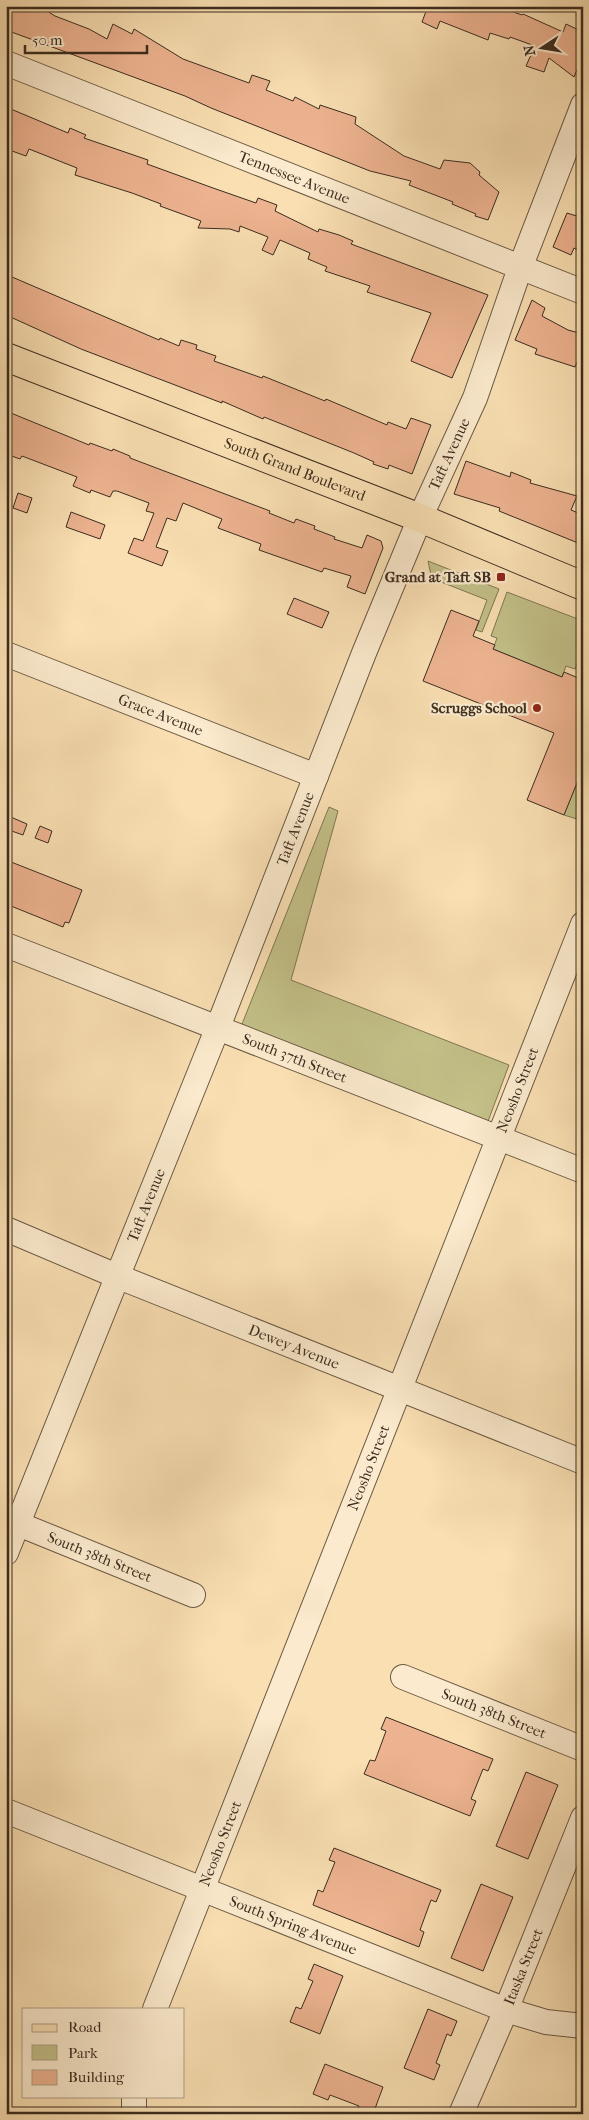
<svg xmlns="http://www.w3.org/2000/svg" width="589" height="2120" font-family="'IM FELL French Canon',serif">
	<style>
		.green { fill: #c3c088; stroke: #807654 }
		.building { fill: #edb390; stroke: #3c2c1f }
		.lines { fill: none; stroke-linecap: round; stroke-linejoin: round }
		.minor-casing { stroke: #6b5944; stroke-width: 26 }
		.major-casing { stroke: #3c2c1f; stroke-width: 30 }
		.minor { stroke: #fbeacd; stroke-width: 24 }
		.major { stroke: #f9dfb2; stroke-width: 28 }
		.poi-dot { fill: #8f2418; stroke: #fbeacd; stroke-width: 2 }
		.labels { text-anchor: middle; stroke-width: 4.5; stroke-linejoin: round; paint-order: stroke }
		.street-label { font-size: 15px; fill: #3c2c1f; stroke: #fbeacd }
		.poi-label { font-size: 15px; font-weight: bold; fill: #3c2c1f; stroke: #fbeacd; text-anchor: end }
	</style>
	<rect width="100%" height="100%" fill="#f9dfb2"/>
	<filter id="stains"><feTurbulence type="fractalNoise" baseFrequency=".004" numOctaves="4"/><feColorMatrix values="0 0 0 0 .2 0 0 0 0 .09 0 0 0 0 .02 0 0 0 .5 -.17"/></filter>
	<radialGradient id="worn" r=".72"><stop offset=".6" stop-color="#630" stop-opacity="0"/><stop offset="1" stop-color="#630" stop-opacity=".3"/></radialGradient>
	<g class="green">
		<path d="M428 561 499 589 482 632 476 630 487 600 436 580 431 575Z"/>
		<path d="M507 592 583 621V650L575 669 566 666 562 677 493 649 497 638 491 636Z"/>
		<path d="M583 768V821L564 815Z"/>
		<path d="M329 807 338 811 291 980 509 1065 487 1124 248 1031 242 1024Z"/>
	</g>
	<g class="building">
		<path d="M6 6H39L55 16 89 29 107 39 113 24 132 34 134 29 183 59 249 83 252 75 270 81 266 90 293 101 295 97 319 109 320 105 356 117 355 124 404 156 440 169 444 160 470 163 480 172 479 175 499 192 488 220 475 216 476 214 452 204 453 202 409 185 411 181 370 171 211 108 185 96 6 30Z"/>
		<path d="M428 6H496L522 15 523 14 563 32 566 24 583 32V55L574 77 549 58 544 72 526 66 535 46 510 37 509 39 490 33 488 40 440 21 437 29 422 22Z"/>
		<path d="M6 107 68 133 70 128 86 135 84 138 148 160 147 164 213 188 256 203 258 198 277 205 275 211 318 232 319 229 339 235 353 241 351 244 488 295 452 378 411 361 431 313 367 292 370 286 325 271 327 267 308 259 310 253 280 240 273 255 262 250 268 237 240 226 239 232 230 229 198 228 201 221 160 206 161 204 132 193 75 175 77 168 29 149 26 156 12 151 6 147Z"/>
		<path d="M567 213 583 218V253L574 248 571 255 553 247Z"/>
		<path d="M12 277 159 340 160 338 179 346 181 340 197 345 196 349 216 356 214 361 262 378 263 376 325 401 326 399 387 425 388 422 406 429 411 418 431 425 412 474 389 465 388 469 373 464 374 462 354 453 264 417 263 419 222 401V403L81 349 6 315V290Z"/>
		<path d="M532 300 545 308 542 316 568 330 583 334V349L575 367 535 354 537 349 515 340Z"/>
		<path d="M6 411 89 445 90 443 112 451 113 449 130 456V458L270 511 269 513 294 523 296 519 315 526 314 529 335 537 334 539 362 548 367 535 381 541 383 548 365 594 347 587 351 576 324 568 322 572 259 550 261 544 218 528 222 519 183 503 176 521 167 518 156 547 168 551 162 566 128 553 134 538 143 541 154 513 146 511 149 503 117 491H113L110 497 91 490 90 493 73 486 77 477 22 456 20 459 6 454Z"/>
		<path d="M466 461 510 477 511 472 531 480 530 483 577 496 571 510 583 515V545L499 511 500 508 454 494Z"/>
		<path d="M18 493 32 498 27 513 13 508Z"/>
		<path d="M71 512 105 525 100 539 66 527Z"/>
		<path d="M294 598 329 612 322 628 287 614Z"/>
		<path d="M451 610 479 621 473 636 495 645 493 649 562 677 564 672 583 680V768L564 815 527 800 554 733 423 681Z"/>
		<path d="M6 815 27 824 23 835 6 829Z"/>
		<path d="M40 826 52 831 48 843 35 838Z"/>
		<path d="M6 860 82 890 69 923 65 922 63 927 6 904Z"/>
		<path d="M386 1717 493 1759 488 1771 483 1769 471 1799 476 1801 470 1816 364 1774 370 1760 375 1761 386 1731 381 1729Z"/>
		<path d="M526 1772 558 1785 528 1859 496 1846Z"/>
		<path d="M334 1848 441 1890 436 1902 431 1900 420 1930 424 1932 419 1947 313 1905 318 1890 323 1892 335 1862 329 1860Z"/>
		<path d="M481 1884 513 1897 483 1971 451 1958Z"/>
		<path d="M314 1964 343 1976 320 2034 290 2022 296 2007 301 2009 313 1981 308 1979Z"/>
		<path d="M428 2009 457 2021 451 2036 447 2034 436 2063 440 2065 434 2080 404 2068Z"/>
		<path d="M325 2064 383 2087 373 2114 357 2110 359 2106 330 2095 328 2100 313 2094Z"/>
	</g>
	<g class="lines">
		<defs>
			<g id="minor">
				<path id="s1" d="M6 63 583 292"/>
				<path id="s2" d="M6 654 316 776"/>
				<path id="s3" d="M6 945 583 1171"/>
				<path id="s4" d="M6 1229 119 1277 583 1462"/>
				<path id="s5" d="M6 1519 193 1595"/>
				<path id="s6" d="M6 1553 218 1027 364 653 420 518 475 398 520 268 583 105"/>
				<path id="s7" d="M403 1677 583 1749"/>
				<path id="s8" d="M6 1811 506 2010 546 2022 583 2026"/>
				<path id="s9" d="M155 2009 583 924"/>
				<path d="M134 2114V2096"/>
				<path id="s10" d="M461 2114 506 2010 583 1818"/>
			</g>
			<g id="major">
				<path id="s11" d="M6 357 420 518 583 586"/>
			</g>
		</defs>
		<use href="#minor" class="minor-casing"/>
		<use href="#major" class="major-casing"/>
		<use href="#minor" class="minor"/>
		<use href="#major" class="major"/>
	</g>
	<g class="poi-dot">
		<rect x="496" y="572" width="10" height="10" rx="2.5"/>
		<circle cx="537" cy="708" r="5"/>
	</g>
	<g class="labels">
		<g class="street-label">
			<text dy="5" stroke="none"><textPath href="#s1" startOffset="310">Tennessee Avenue</textPath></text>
			<text dy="5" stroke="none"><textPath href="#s6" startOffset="1185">Taft Avenue</textPath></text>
			<text dy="5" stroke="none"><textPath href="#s11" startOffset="310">South Grand Boulevard</textPath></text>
			<text dy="5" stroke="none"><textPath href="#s2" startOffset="166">Grace Avenue</textPath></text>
			<text dy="5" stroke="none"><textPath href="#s6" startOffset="780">Taft Avenue</textPath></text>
			<text dy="5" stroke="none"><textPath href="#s3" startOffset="310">South 37th Street</textPath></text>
			<text dy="5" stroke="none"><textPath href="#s9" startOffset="988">Neosho Street</textPath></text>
			<text dy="5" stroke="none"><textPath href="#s6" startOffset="375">Taft Avenue</textPath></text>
			<text dy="5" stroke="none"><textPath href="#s4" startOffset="311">Dewey Avenue</textPath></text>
			<text dy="5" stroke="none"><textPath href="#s9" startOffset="582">Neosho Street</textPath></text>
			<text dy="5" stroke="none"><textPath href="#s5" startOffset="101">South 38th Street</textPath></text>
			<text dy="5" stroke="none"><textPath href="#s7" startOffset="98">South 38th Street</textPath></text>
			<text dy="5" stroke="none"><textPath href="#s9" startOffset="178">Neosho Street</textPath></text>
			<text dy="5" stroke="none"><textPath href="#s8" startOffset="309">South Spring Avenue</textPath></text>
			<text dy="5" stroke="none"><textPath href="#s10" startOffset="160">Itaska Street</textPath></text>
		</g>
		<g class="poi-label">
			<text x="491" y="582">Grand at Taft SB</text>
			<text x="527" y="713">Scruggs School</text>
		</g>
	</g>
	<rect width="589" height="2120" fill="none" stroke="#f9dfb2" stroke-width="25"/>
	<rect x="8" y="8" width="574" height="2105" fill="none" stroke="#3c2c1f" stroke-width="2.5"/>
	<rect x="12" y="12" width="564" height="2095" fill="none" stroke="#3c2c1f"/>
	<rect x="22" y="2008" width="162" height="90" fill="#fbeacd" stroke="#af9e87"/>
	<rect x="32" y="2024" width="25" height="8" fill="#f9dfb2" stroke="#af9e87"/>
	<text x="68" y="2032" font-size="15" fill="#3c2c1f">Road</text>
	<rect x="32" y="2045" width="25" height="15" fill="#c3c088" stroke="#af9e87"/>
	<text x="68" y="2058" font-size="15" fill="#3c2c1f">Park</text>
	<rect x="32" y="2070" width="25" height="15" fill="#edb390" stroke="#af9e87"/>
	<text x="68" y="2082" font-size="15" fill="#3c2c1f">Building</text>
	<g transform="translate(542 48) rotate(258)" stroke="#fbeacd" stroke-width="4" paint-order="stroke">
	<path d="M0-4L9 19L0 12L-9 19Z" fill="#3c2c1f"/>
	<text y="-8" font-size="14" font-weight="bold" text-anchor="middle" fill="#3c2c1f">N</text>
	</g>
	<path d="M25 45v8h122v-8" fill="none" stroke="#3c2c1f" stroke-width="2.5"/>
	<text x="32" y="45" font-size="15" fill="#3c2c1f" stroke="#fbeacd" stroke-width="4" paint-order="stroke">50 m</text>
	<rect width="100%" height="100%" filter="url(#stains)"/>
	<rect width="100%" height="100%" fill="url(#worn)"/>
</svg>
